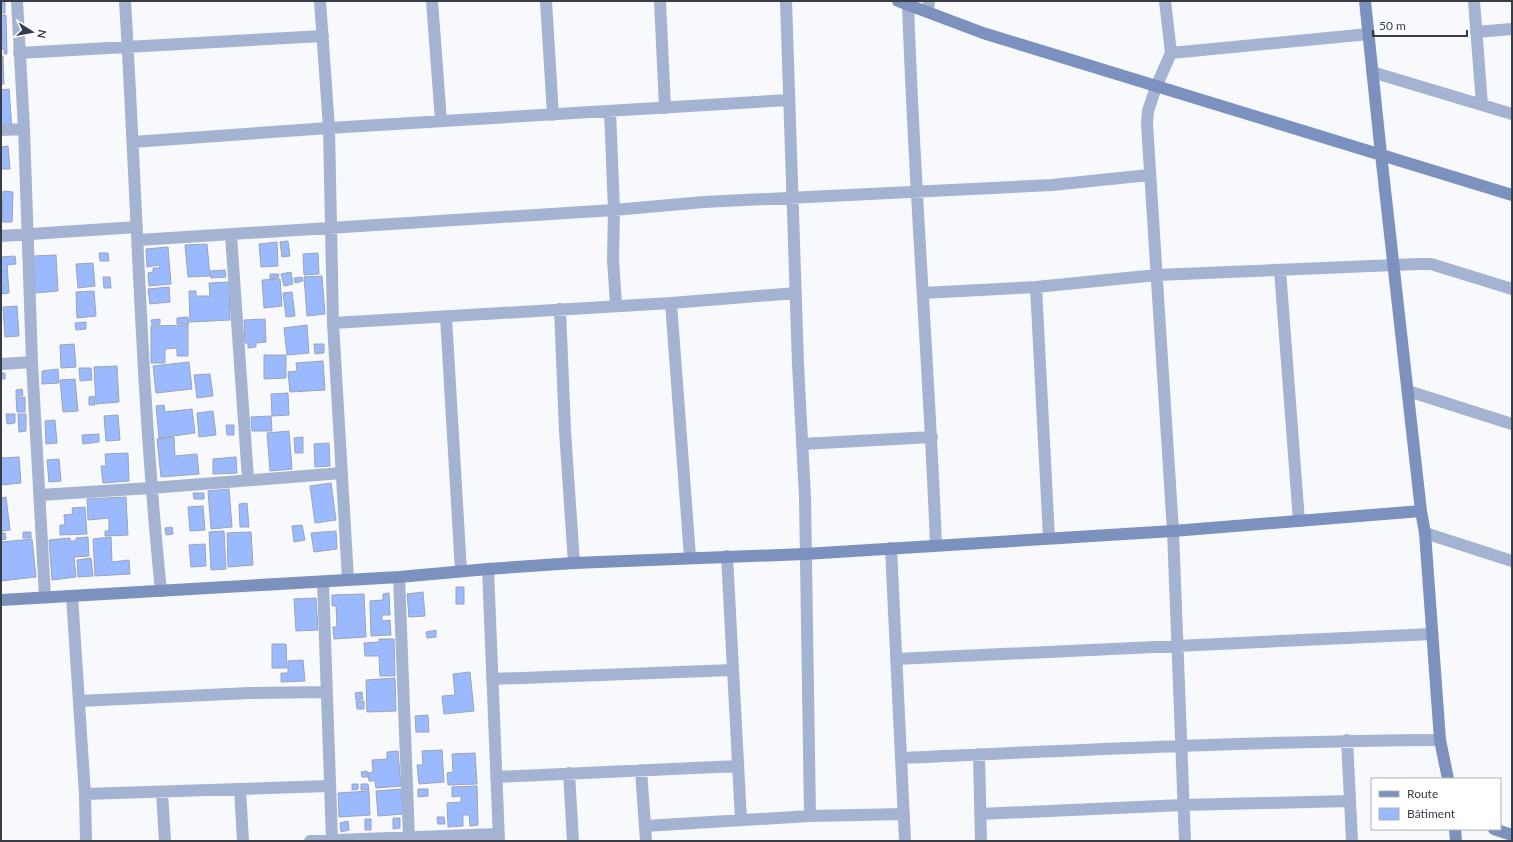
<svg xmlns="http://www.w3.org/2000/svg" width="1513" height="842" font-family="Lato,sans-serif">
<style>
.building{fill:#9ab9fe;stroke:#9ba4b7}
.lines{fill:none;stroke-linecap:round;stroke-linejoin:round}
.street{stroke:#a5b3d2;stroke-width:12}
.secondary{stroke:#7c91be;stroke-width:12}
</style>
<rect width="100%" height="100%" fill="#f7f9fd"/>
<path class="building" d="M1 1H5V13H1Z
M1 15H6L7 54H4V49H1Z
M1 56H3L4 84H1Z
M9 89 12 130 1 131V90Z
M8 146 10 169H1V147Z
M3 191 13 192 12 222H2Z
M288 241 290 256 282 257 280 242Z
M277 242 278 266 261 267 259 244Z
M207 244 210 276 188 277 185 245Z
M168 247 171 284 149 286 148 273 153 272V268H160L159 265 147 267 146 249Z
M99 253H108L109 261H100Z
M318 253 319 274 304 275 303 254Z
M56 255 58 291 35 293 33 256Z
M15 256 16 264 7 265 9 293 1 294V257Z
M93 263 95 286 78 288 76 264Z
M225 270 226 277 211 278 210 271Z
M291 272 293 284 284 286 281 274Z
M270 274H279L278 278 270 279Z
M322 276 325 314 307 316 304 277Z
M103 277H110L111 288H104Z
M302 277 303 281 295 283 294 278Z
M280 279 282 306 264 308 262 280Z
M229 282 230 320 190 322 189 291H196V296H210L209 283Z
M169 287 170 302 150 304 148 289Z
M94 291 96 316 77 318 76 292Z
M292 292 295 316 286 317 283 293Z
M17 306 19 336 5 337 3 307Z
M188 317 189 324H177V318Z
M160 319V324L152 325 151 320Z
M265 319 266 342 256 343V347L248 348V343H245L244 320Z
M86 322V329L76 330 75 323Z
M188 325V356H177V348L165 349V363H151V326Z
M307 325 309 353 287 355 284 328Z
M74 344 76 367 61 368 60 345Z
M314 344H324V353L315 354Z
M264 355H286V378L264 379Z
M323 361 325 390 290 392 288 372 297 371 296 363Z
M189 362 192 389 156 393 153 366Z
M117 366 119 402 96 404 94 367Z
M79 368H91L92 380 80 381Z
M58 369 59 383 42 384V371Z
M1 373H5V379H1Z
M210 374 213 396 197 398 194 375Z
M75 379 78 411 63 412 60 380Z
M22 389 23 395 16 396V390Z
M288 393 289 415 272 416 271 394Z
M94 396 95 405H89V397Z
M16 397H25V412H17Z
M164 405 165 412 192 409 195 433 159 438 156 406Z
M213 411 216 435 199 437 197 413Z
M6 414H15V423L7 424Z
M18 414H26V431L19 432Z
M118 415 120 440 106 441 104 416Z
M271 416 272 431H252L251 417Z
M55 420 57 443 46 444 45 421Z
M226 425H234V435H227Z
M289 431 292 469 270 471 267 433Z
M99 434V442L83 444 82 435Z
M174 437 175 456 197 454 199 474 161 477 157 439Z
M303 437V453H295L294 438Z
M329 443 330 466 315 467 314 444Z
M128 453 129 481 103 483 101 466H106L105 454Z
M19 457 21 483 1 485V458Z
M236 457 237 473 213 474V459Z
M59 459 61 481 49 482 47 460Z
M331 483 336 520 315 523 310 486Z
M229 489 232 527 211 529 208 491Z
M193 493H204V499H194Z
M6 497 10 530 1 531V498Z
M126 497 128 535 105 536V531H109V518L88 520 87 499Z
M247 503 249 527H240L239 504Z
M203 506 205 530 190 531 188 507Z
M85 507 87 534 60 535V525H65L64 515 73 514 72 508Z
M302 525 305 540 294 542 292 526Z
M172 527 173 534 166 535 165 528Z
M224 531 226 569 211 570 209 532Z
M336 531 337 549 314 552 311 533Z
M23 532H31V538H23Z
M251 532 253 565 228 567 227 533Z
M1 533H5L6 539 1 540Z
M88 537 89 556 74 557 76 577 52 580 49 540 70 538V541H76V538Z
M111 537 112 562 129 560 130 574 95 576 93 539Z
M32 539 36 577 1 581V542Z
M205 544 206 566 191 567 189 545Z
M91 558 93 576 78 577 77 560Z
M456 587H464V604H456Z
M423 592 425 616 409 617 407 594Z
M389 593 390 615H382V621L390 620 391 635 371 636 370 601 383 600V594Z
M364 594 366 637 334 639 333 627H337L336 606H332V595Z
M316 598 318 630 296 631 294 599Z
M436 630V637L427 638 426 632Z
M379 639H394L395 676H380L379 656H365L364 643 379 642Z
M272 644H286L287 668H272Z
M303 660 305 681 281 682V673H288V661Z
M470 672 474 711 444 714 442 696 455 695 453 674Z
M395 678 396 711 367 712 366 680Z
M362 692 363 699 356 700 355 693Z
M356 701H364V709H357Z
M428 715 429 732H416L415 716Z
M442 750 444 782 419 784 417 765H423L422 751Z
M398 751 401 786 376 788 375 781H369L368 773 373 772 372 760 387 759V752Z
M475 753 477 784 448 785 447 773 453 772 452 754Z
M367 771 368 777H362L361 772Z
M352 784H358V789L352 790Z
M361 784H368L369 790H361Z
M477 786 478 825 470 826 469 815H463V826L448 827 447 803 461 802V796L452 797V787Z
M401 789 403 814 378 816 376 791Z
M418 789H428V796L418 797Z
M369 791 370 815 339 817 338 793Z
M437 817H444L445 824H438Z
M393 818H400V828L393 829Z
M365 819H371V830H365Z
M348 821 349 830 341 832 340 823Z"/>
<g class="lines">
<path class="street" d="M17 1 24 129 32 362 45 597
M125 1C137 198 141 395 161 591
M320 1 329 128 333 323 348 579
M432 1 441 121
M546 1 553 115
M660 1 665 108
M786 1 798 364 805 497 810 816
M1165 1 1171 53 1156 87 1148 111 1147 124 1173 531 1185 841
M1474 1 1482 105
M908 4C914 185 929 365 936 545
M928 12 929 1
M1476 32 1512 29
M19 53 323 36
M1171 53 1369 34
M1372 72 1512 114
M610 111 614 210 613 259 616 305
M1 130 24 129
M133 142 329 128 788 100
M231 235 248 479
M1 236 137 227
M138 240 614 210 704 202 1052 185 1149 175
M1280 270 1299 521
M1036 287 1049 538
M923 293 1036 287 1157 275 1418 264H1431L1512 289
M671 303 690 557
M560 309 565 431 574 563
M446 317 461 571
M333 323 671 303 796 293
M1 364 32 362
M1408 391 1512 424
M802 444 932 437
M40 495 151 488 342 473
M1425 533 1512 561
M891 548 905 841
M727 556 741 820
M488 569 499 841
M399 577 409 837
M323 582 332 840
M72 596 85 794 86 841
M896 659 1432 634
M492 679 733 670
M79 701 250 693 327 692
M1347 740 1352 841
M979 754 981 841
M901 758C1081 750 1260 741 1440 740
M641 770 646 841
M569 773 573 841
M496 777 738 766
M240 789 243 841
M162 792 165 841
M85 794 329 786
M980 814 1183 805 1349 801
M645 826 810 816 904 814
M310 841 498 834"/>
<path class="secondary" d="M898 1 983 33 1512 195
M1365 1 1381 154 1421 511 1425 533 1440 740 1448 779
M1 600 399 577 488 569 574 563 805 554 1173 531 1421 511
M1455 829 1456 841
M1494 829 1512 835"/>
</g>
<rect width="1513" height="842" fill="none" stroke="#383c44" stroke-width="4"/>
<rect x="1371" y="778" width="130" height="52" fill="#ffffff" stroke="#afb1b4"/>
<rect x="1379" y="791" width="20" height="6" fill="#7c91be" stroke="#afb1b4"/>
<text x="1407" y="798" font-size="12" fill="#383c44">Route</text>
<rect x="1379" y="808" width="20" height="12" fill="#9ab9fe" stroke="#afb1b4"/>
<text x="1407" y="818" font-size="12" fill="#383c44">Bâtiment</text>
<g transform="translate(32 32) rotate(101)" stroke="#ffffff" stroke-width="3" paint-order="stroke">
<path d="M0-3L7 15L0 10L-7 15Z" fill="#383c44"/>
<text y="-6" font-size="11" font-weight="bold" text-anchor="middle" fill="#383c44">N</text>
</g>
<path d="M1373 30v6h94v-6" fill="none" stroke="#383c44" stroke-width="2"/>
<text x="1379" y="30" font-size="12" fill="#383c44" stroke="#ffffff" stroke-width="3" paint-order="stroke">50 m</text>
</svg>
